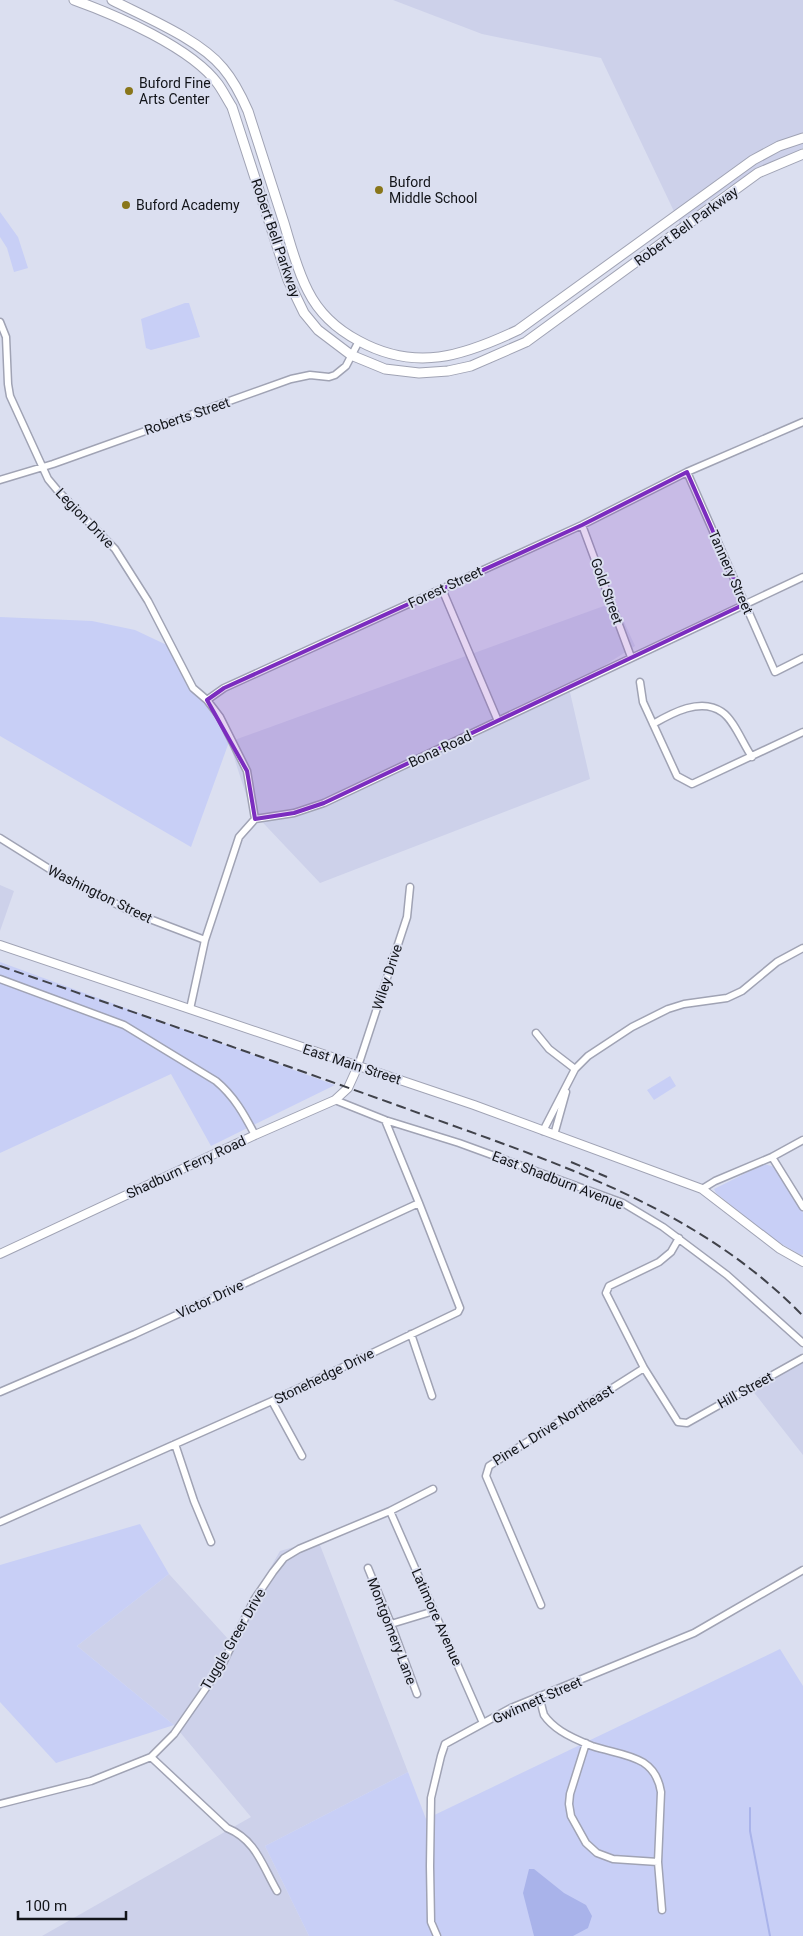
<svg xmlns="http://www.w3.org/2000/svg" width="803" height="1936" font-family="Roboto,sans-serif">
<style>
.built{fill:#cdd1ea}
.green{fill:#c8cff6}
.water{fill:#a9b3ea}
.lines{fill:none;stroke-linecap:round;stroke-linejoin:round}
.stream{stroke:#a9b3ea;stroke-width:2}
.minor-casing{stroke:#a0a3b4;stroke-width:9}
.tertiary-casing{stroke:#a0a3b4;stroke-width:10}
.secondary-casing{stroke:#a0a3b4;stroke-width:11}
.minor{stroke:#fff;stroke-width:6}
.tertiary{stroke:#fff;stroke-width:8}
.secondary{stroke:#fff;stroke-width:9}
.rail{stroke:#40424a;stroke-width:2;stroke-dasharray:10 5;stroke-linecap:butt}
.marked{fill:#7b2cbf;fill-opacity:0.2;stroke:#7b2cbf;stroke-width:4;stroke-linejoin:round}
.poi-dot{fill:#89761a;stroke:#dbdff0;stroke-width:2}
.labels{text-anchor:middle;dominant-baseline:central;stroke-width:4;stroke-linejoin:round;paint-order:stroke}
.poi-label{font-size:14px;fill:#121419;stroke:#dbdff0;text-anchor:start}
.street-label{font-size:14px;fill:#121419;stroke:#dbdff0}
</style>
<rect width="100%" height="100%" fill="#dbdff0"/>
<path class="built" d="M393 0H803V148L722 191 680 224 601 58 482 34Z
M615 602 635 646 569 688 590 779 320 883 251 810 229 742Z
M0 885 14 891 0 931Z
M803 1359V1455L752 1390Z
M318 1540 408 1772 265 1846 309 1936H42L251 1817 174 1725 77 1646 169 1574 229 1640 280 1551Z"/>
<path class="green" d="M0 212 18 237 28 268 14 272 7 248 0 237Z
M185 303H189L200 337 151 350 146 348 141 319Z
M0 617 92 621 135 630 171 647 229 742 191 847 0 736Z
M0 962 335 1085 211 1146 171 1074 0 1153Z
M670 1076 676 1086 654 1100 647 1090Z
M764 1164 775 1167 803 1213V1254L801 1255 773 1239 716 1193 714 1189Z
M140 1524 169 1574 77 1646 174 1725 56 1763 0 1702V1565Z
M780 1649 803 1686V1936H309L265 1846 408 1772 426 1819Z"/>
<path class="water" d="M529 1869H534L564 1893 586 1905 592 1916 588 1928 573 1936H534L523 1893Z"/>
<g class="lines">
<path class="stream" d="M750 1808V1831L770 1936"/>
<defs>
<path id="minor" d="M0 322 6 337 8 384 10 396 48 479 58 491 115 549 148 601 193 688 207 700
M687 472 775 672 803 658
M0 480 53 464 291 379 310 375 329 377 335 375 346 366 359 341
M582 525 631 657
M442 589 498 721
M640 682 643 702 677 776 692 784 803 732
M653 724C672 713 701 697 722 712 734 720 743 744 752 757
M255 819 247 771 220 717 207 700 224 688 582 525 687 472 803 422
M0 838 59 875 134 913 205 940
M0 979 124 1025 216 1081C234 1096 244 1114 255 1135
M190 1009 205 940 239 837 255 819 294 813 324 803 803 577
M536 1033 549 1049 575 1069
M358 1066 407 917 410 887
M335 1100 385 1120 459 1143 623 1203 663 1227 727 1275 803 1343
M543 1131 575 1069 588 1056 632 1027 668 1009 684 1004 727 998 742 991 777 962 803 948
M554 1135 566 1092
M772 1157 803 1207
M702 1189 715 1181 772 1157 803 1140
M679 1238 671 1252 659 1262 609 1286 606 1293 644 1368 678 1422 687 1423 803 1358
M411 1334 432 1396
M0 1392 135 1334 419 1203
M272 1401 302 1456
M175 1444 194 1501 211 1542
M390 1511 483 1723
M0 1522 272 1401 458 1312 460 1308 419 1203 385 1120
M368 1568 391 1624 417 1694
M541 1605 486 1476 489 1466 644 1368
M391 1624 434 1611
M539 1696C541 1702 542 1709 544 1715 548 1721 555 1727 561 1731 570 1737 582 1742 592 1746 622 1756 655 1754 661 1792L658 1862 662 1910
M586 1743 570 1794 569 1804 571 1816 586 1843 597 1853 613 1859 658 1862
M151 1757 227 1828C256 1840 262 1865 277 1891
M0 1804 91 1781 151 1757 174 1734 222 1665 254 1600 273 1572 284 1558 299 1549 390 1511 433 1489
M437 1936 431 1922 430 1866 431 1798 441 1756 445 1744 511 1708 694 1633 803 1570"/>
<path id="tertiary" d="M0 945 474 1105 702 1189 780 1249 803 1262
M0 1254 255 1135 335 1100 348 1088 358 1066"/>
<path id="secondary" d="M74 0C116 15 192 48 218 84 223 91 227 99 232 107L288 280 304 313 318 330 351 355 385 369 419 373 448 371 471 366 526 342 758 173 803 154
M112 0C145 17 199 39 223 68 234 81 241 95 248 111 260 148 272 186 284 223 291 246 297 270 308 291 319 313 338 330 359 341 416 372 463 356 518 330L753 160 779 146 803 138"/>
</defs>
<use href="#minor" class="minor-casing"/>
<use href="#tertiary" class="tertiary-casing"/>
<use href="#secondary" class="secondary-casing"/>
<use href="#minor" class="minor"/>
<use href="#tertiary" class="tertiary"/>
<use href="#secondary" class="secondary"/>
<path class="rail" d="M0 966C134 1012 268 1059 402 1107 545 1160 694 1203 803 1316
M571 1162 607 1177"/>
</g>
<path class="marked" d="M687 472 745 604 324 803 294 813 255 819 247 771 207 700 224 688 582 525Z"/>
<g class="poi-dot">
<circle cx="129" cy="91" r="5"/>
<circle cx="379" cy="190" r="5"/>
<circle cx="126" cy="205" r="5"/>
</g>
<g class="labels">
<g class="poi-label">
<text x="139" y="83">Buford Fine<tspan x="139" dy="16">Arts Center</tspan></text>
<text x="389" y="182">Buford<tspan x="389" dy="16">Middle School</tspan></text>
<text x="136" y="205">Buford Academy</text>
</g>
<g class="street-label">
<text transform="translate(686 226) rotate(-36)">Robert Bell Parkway</text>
<text transform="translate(276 238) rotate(71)">Robert Bell Parkway</text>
<text transform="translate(187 416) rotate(-19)">Roberts Street</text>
<text transform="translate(85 518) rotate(46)">Legion Drive</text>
<text transform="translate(731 572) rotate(66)">Tannery Street</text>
<text transform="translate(445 587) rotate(-25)">Forest Street</text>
<text transform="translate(607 591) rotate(70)">Gold Street</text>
<text transform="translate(440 749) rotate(-25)">Bona Road</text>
<text transform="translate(100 894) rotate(26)">Washington Street</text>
<text transform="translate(387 977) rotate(-72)">Wiley Drive</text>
<text transform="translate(352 1064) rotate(18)">East Main Street</text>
<text transform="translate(186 1167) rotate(-25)">Shadburn Ferry Road</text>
<text transform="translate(558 1180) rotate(21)">East Shadburn Avenue</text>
<text transform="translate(210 1299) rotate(-25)">Victor Drive</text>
<text transform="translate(324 1376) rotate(-26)">Stonehedge Drive</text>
<text transform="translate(745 1390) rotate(-29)">Hill Street</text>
<text transform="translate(553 1425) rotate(-32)">Pine L Drive Northeast</text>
<text transform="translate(437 1617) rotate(66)">Latimore Avenue</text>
<text transform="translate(392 1631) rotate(69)">Montgomery Lane</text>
<text transform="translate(233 1639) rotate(-60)">Tuggle Greer Drive</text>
<text transform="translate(537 1700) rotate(-24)">Gwinnett Street</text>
</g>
</g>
<path d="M18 1911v8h108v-8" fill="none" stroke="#121419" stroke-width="2.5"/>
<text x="25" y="1911" font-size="15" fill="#121419" stroke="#dbdff0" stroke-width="4" paint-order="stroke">100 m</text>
</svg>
